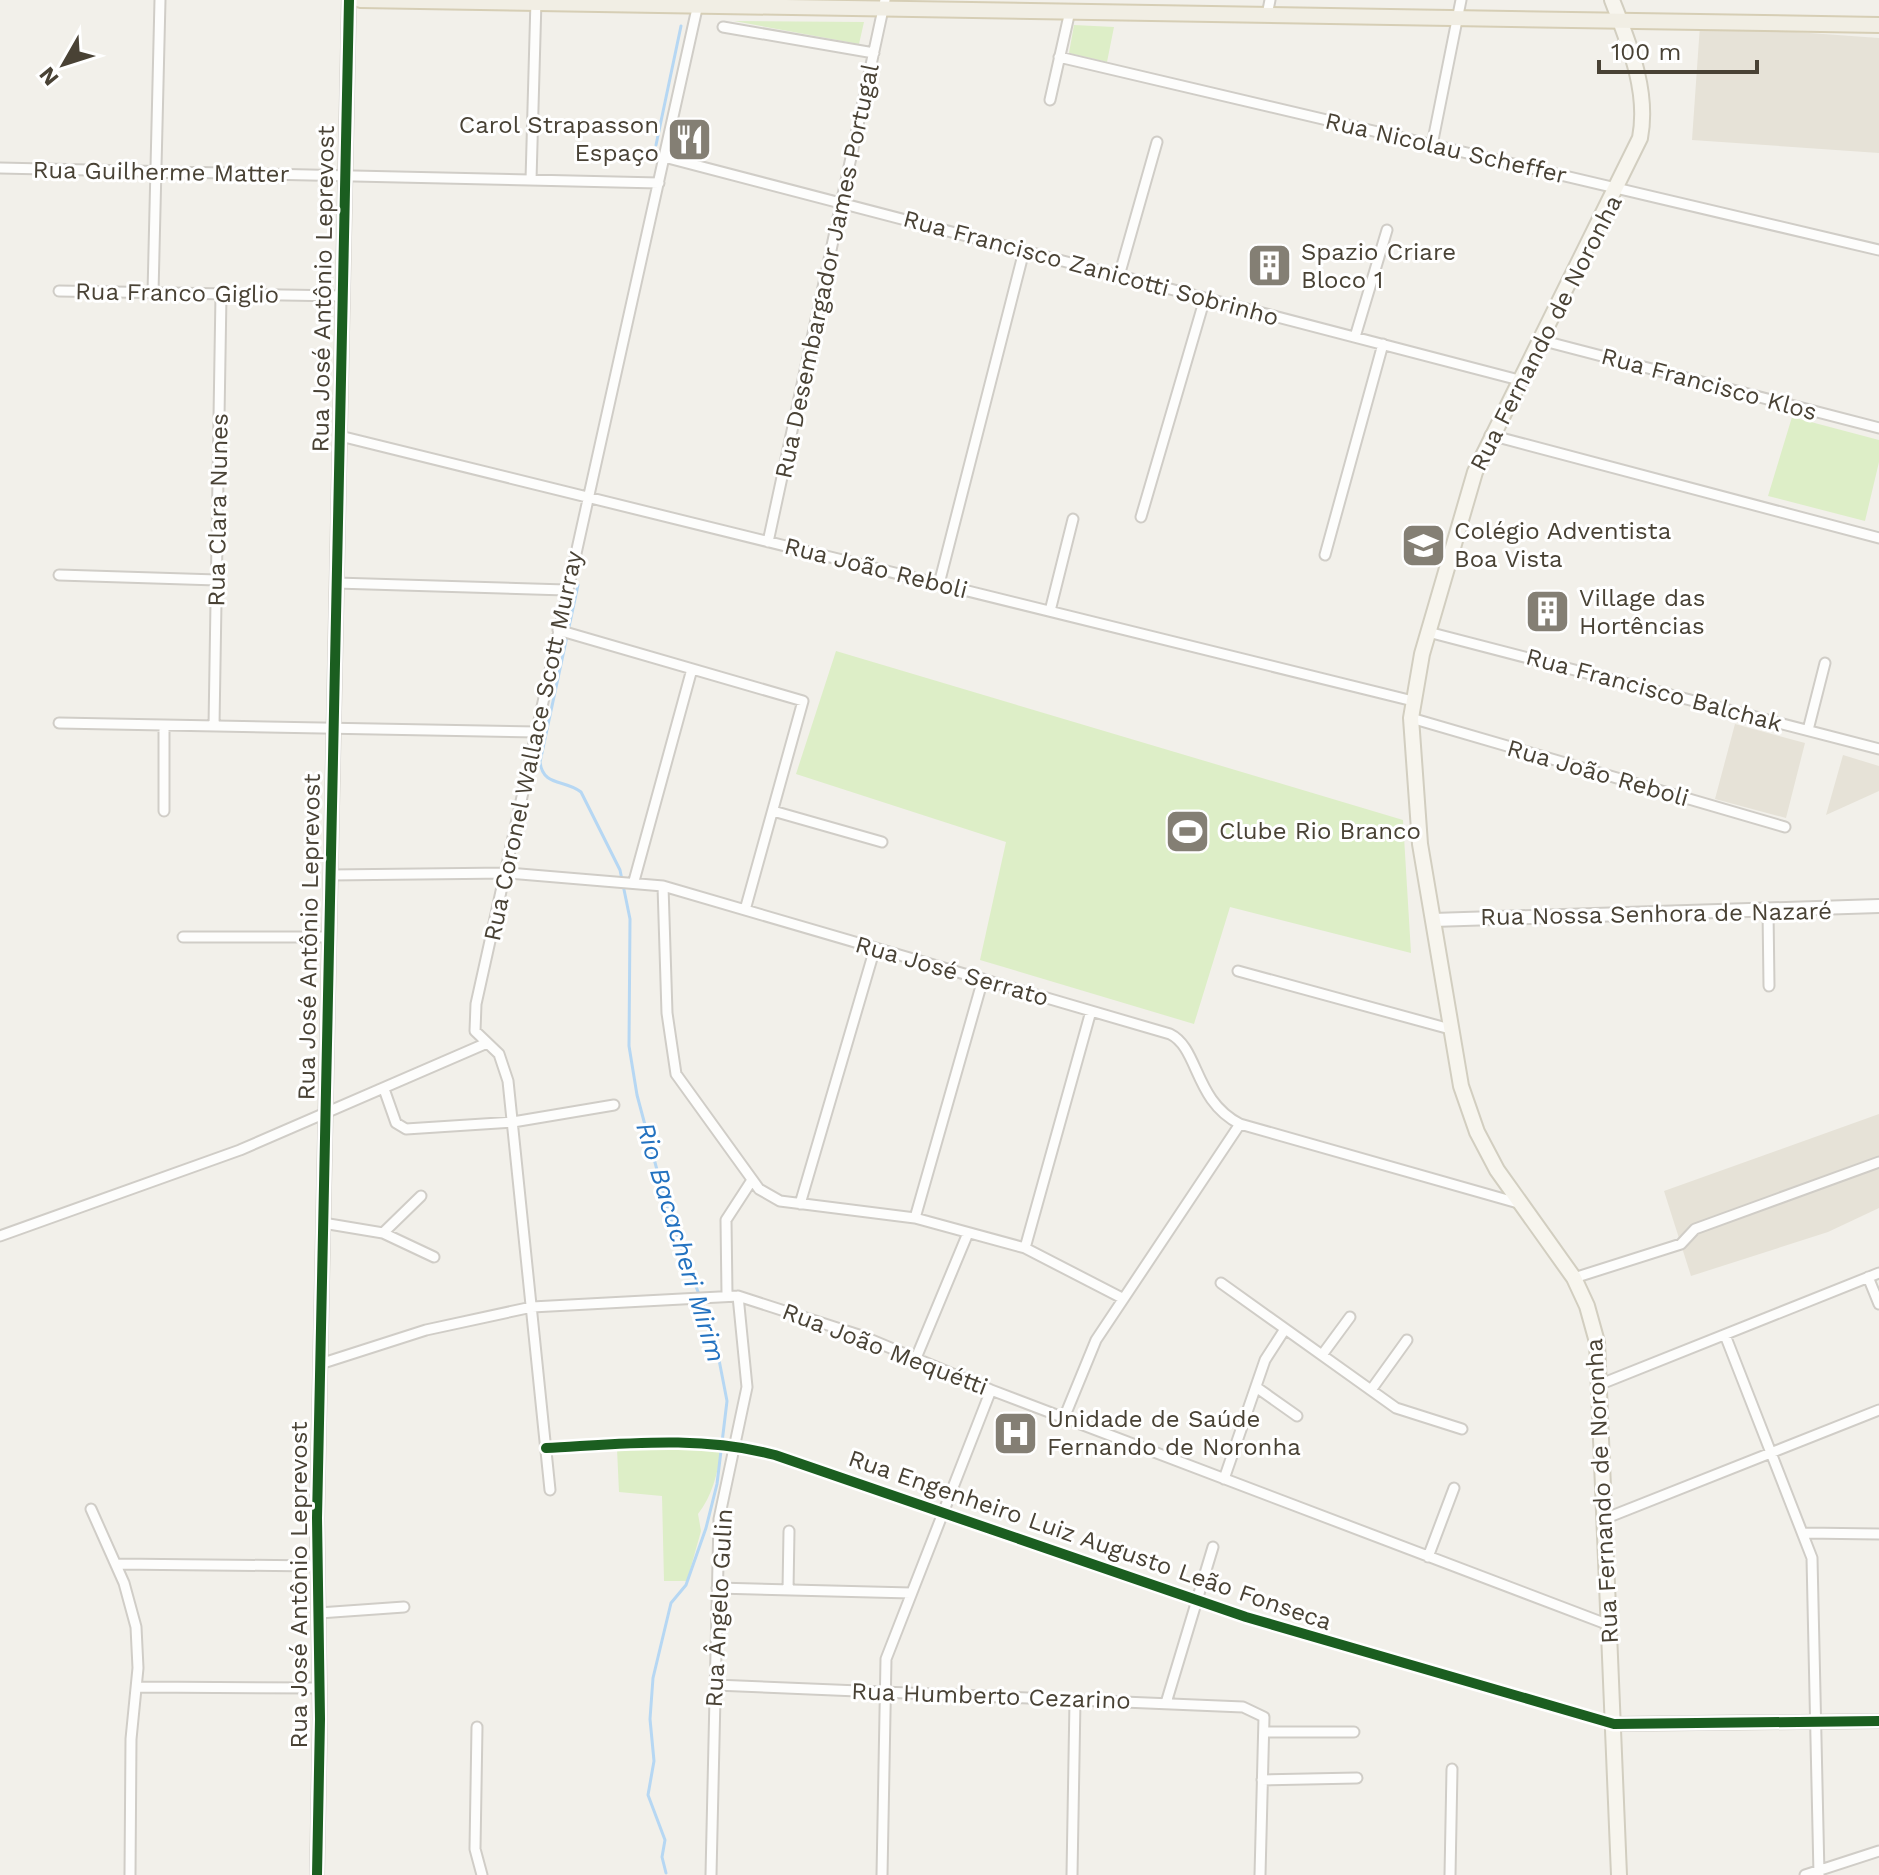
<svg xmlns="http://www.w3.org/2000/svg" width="1879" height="1875" font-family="'Work Sans',sans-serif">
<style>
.residential{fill:#e6e2d7}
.green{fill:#ddeec7}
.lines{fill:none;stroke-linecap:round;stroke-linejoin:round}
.stream{stroke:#b6d7f3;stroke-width:3}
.minor-casing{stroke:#d0cdc7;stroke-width:13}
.tertiary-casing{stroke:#d0cdc7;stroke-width:16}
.secondary-casing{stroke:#d2cec0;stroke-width:18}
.primary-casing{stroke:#d6ceb5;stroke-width:18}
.minor{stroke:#fdfdfc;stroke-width:9}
.tertiary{stroke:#fdfdfc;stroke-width:12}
.secondary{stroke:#f7f5ee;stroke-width:14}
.primary{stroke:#f1eee4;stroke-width:14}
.cycleway-casing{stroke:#fff;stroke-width:15}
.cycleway{stroke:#1b5e20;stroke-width:10}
.labels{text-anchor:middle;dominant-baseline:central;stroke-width:6;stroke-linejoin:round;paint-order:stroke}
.poi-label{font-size:24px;fill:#494235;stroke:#fff;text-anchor:start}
.street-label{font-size:24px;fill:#494235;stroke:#fff}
.water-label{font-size:26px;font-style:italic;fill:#2372c0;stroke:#fff}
</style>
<rect width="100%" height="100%" fill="#f2f0ea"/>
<path class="residential" d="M1700 25 1879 38V153L1692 140Z
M1735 724 1805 743 1786 818 1715 799Z
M1843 755 1879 766V791L1826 815Z
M1879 1114V1208L1828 1232 1691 1276 1664 1191Z"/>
<path class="green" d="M734 21 864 22 859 44Z
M1074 25 1114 27 1107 62 1069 53Z
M1792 417 1879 440V462L1865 521 1768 496Z
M836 651 1403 820 1411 953 1230 907 1194 1024 980 960 1006 842 796 774Z
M689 1448 721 1452C717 1475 712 1496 698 1514L701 1531 687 1581H664L662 1496 619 1492 617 1449Z"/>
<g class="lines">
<path class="stream" d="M656 145 681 26
M578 585 540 762C543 787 565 779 581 792L620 870 630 919 629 1046 637 1095 669 1215 714 1334 727 1401 717 1484 706 1528 686 1585 671 1603 653 1678 650 1719 654 1761 648 1795 665 1840 662 1857 666 1873"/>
<defs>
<path id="minor" d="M1267 15 1270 0
M723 27 874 53
M1059 57 1879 250
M1050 100 1070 11
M1432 145 1461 0
M664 157 1519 380
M0 168 659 183
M531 180 536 0
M1119 276 1157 142
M59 291 343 296
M153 293 160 0
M1355 337 1387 230
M1540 340 1879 428
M1490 435 1879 538
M340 436 1413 701
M1141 517 1205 298
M768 542 885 0
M1325 555 1383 344
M59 575 217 580
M336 583 566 590
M939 584 1024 251
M1050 611 1073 519
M558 630 803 701 745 910
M1428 632 1879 749
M1411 718 1785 827
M59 723 537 732
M164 725V811
M214 726 221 294
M1808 730 1825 663
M773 811 882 842
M330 875 508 873 663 886 1170 1034C1199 1048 1194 1101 1240 1124L1518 1203
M634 881 692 669
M663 886 667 1013 676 1074 759 1189 780 1201 915 1218 1025 1248 1122 1298
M1768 910 1769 986
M183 937H329
M1238 971 1450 1029
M384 1089 396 1123 406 1129 513 1122 614 1105
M800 1204 875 948
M915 1218 983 979
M323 1223 383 1233 434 1257
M383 1233 421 1196
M0 1236 240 1150 487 1043
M1025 1248 1091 1011
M1868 1277 1879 1304
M1574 1278 1681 1244 1695 1229 1879 1162
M1221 1283 1396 1408 1462 1429
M727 1294 726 1220 752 1180
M1725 1335 1812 1558 1819 1875
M1322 1355 1350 1317
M916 1358 968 1233
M320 1364 426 1330 532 1307 738 1296 862 1336 991 1390 1609 1625
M1601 1384 1879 1273
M1256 1387 1297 1416
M1371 1390 1407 1340
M1064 1418 1096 1340 1240 1124
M546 1448C623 1444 700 1435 775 1455L1246 1617 1614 1724
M1224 1479 1265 1360 1285 1329
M550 1490 508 1081 499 1054 475 1031 476 1004 698 4
M91 1509 124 1583 136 1627 138 1668 131 1739 130 1875
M1604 1519 1879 1410
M1804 1533 1879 1534
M1428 1557 1454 1488
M116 1564 317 1566
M717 1588 911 1593
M788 1590 789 1531
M319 1613 404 1607
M715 1685 1243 1707 1264 1717 1260 1875
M137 1687 320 1688
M1166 1703 1213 1547
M477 1727 475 1849 482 1875
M1264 1732H1354
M1262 1780 1357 1778
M711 1875 719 1519 747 1387 738 1296
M882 1875 886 1659 991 1390
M1072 1875 1075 1700
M1450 1875 1452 1769
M1805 1875 1879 1851"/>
<path id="tertiary" d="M1433 920 1879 906
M1614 1724 1879 1721
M317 1875 320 1719 317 1518 349 0"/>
<path id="secondary" d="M1612 0C1629 44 1649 91 1640 138L1475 472 1422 654 1411 718 1420 844 1461 1086 1477 1132 1497 1170 1574 1278 1587 1306 1597 1342 1619 1875"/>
<path id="primary" d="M360 0 1879 25"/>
</defs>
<use href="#minor" class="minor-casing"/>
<use href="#tertiary" class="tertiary-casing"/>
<use href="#secondary" class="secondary-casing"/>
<use href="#primary" class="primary-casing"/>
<use href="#minor" class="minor"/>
<use href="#tertiary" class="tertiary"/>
<use href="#secondary" class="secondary"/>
<use href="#primary" class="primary"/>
<defs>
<path id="cycleway" d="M546 1448C623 1444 700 1435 775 1455L1246 1617 1614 1724 1879 1721
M317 1875 320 1719 317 1518 349 0"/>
</defs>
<use href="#cycleway" class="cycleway-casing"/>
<use href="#cycleway" class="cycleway"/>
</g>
<defs>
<symbol id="restaurant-square" viewBox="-11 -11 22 22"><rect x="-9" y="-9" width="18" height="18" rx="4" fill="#847f74" stroke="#fff"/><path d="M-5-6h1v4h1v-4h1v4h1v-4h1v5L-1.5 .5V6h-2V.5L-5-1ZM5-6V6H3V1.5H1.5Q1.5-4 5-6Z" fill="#fff"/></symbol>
<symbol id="building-square" viewBox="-11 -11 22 22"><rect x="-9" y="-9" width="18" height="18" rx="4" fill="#847f74" stroke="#fff"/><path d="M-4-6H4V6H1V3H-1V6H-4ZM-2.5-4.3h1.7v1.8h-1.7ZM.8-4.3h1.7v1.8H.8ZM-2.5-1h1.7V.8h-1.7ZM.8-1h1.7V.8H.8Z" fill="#fff"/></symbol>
<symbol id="school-square" viewBox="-11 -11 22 22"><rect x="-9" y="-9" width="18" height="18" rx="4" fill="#847f74" stroke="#fff"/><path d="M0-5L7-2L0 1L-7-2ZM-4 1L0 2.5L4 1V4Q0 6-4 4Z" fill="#fff"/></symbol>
<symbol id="stadium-square" viewBox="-11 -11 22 22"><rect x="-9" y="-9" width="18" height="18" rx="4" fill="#847f74" stroke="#fff"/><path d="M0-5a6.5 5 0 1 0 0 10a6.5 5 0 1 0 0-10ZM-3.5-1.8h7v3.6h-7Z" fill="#fff"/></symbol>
<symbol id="hospital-square" viewBox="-11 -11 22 22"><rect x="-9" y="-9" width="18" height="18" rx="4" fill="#847f74" stroke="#fff"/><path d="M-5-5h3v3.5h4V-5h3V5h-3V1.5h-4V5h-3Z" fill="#fff"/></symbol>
</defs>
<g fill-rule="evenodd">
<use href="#restaurant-square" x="664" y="114" width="51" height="51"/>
<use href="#building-square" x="1244" y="240" width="51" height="51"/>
<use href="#school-square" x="1398" y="520" width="51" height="51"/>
<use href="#building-square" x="1522" y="586" width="51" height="51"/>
<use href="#stadium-square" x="1162" y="806" width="51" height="51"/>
<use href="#hospital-square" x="990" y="1408" width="51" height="51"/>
</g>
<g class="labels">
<g class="poi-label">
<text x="659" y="125" text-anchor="end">Carol Strapasson<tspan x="659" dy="28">Espaço</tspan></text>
<text x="1301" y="252">Spazio Criare<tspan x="1301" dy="28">Bloco 1</tspan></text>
<text x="1454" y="531">Colégio Adventista<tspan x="1454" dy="28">Boa Vista</tspan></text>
<text x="1579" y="598">Village das<tspan x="1579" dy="28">Hortências</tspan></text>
<text x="1219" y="831">Clube Rio Branco</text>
<text x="1047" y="1419">Unidade de Saúde<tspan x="1047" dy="28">Fernando de Noronha</tspan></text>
</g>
<g class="street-label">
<text transform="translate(1446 148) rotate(13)">Rua Nicolau Scheffer</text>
<text transform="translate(161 172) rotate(1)">Rua Guilherme Matter</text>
<text transform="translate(1091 268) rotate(15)">Rua Francisco Zanicotti Sobrinho</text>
<text transform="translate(827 271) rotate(-78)">Rua Desembargador James Portugal</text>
<text transform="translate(323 289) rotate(-89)">Rua José Antônio Leprevost</text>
<text transform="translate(177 293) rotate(1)">Rua Franco Giglio</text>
<text transform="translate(1546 333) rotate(-63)">Rua Fernando de Noronha</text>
<text transform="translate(1709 384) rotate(15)">Rua Francisco Klos</text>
<text transform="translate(218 510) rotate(-89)">Rua Clara Nunes</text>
<text transform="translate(876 568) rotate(14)">Rua João Reboli</text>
<text transform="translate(1654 690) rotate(15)">Rua Francisco Balchak</text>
<text transform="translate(533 746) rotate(-78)">Rua Coronel Wallace Scott Murray</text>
<text transform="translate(1598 773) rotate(16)">Rua João Reboli</text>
<text transform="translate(1656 914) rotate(-1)">Rua Nossa Senhora de Nazaré</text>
<text transform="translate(309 937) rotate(-89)">Rua José Antônio Leprevost</text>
<text transform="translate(952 971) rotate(16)">Rua José Serrato</text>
<text transform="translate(885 1349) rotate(21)">Rua João Mequétti</text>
<text transform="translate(1602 1491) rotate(-93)">Rua Fernando de Noronha</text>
<text transform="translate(1090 1540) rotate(19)">Rua Engenheiro Luiz Augusto Leão Fonseca</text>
<text transform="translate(299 1585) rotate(-90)">Rua José Antônio Leprevost</text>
<text transform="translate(719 1608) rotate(-87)">Rua Ângelo Gulin</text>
<text transform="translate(991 1696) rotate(2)">Rua Humberto Cezarino</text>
</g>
<g class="water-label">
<text transform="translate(681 1242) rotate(73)">Rio Bacacheri Mirim</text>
</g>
</g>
<g transform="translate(64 64) rotate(231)" stroke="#ffffff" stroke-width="6" paint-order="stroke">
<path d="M0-6L14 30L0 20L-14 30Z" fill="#494235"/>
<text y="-12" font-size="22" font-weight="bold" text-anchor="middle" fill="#494235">N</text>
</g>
<path d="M1599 60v12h158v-12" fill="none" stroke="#494235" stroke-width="4"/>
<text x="1611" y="60" font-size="24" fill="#494235" stroke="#ffffff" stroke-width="6" paint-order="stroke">100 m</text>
</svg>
